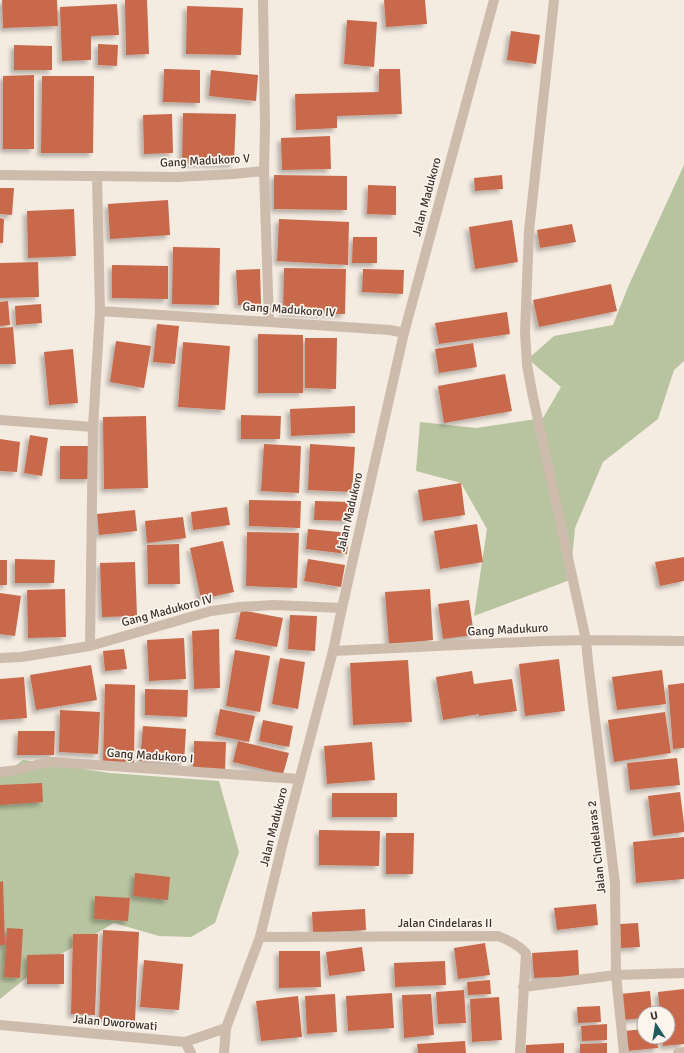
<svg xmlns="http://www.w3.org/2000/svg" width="684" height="1053" font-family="Signika,sans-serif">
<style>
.green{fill:#b8c4a0}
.building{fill:#c8694b;filter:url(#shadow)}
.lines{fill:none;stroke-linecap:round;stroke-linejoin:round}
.minor{stroke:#cdbbac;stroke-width:10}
.labels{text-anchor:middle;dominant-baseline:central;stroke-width:3.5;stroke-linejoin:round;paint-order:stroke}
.street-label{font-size:12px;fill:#3b302b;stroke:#fbf5ee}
</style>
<defs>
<filter id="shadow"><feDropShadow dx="-3.5" dy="3.5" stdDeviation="2" flood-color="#0004"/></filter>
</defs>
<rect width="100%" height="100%" fill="#f4ebe1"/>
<path class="green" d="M684 165V361L674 370 658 419 603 462 575 528 570 580 474 616 487 529 461 483 416 471 420 422 476 428 543 418 561 387 528 359 554 336 613 325 628 287Z
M23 760 110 773 219 781 239 852 215 923 191 937 159 936 114 923 41 966 0 999V777Z"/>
<path class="building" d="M2 0H57L58 26 3 28Z
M125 0H147L149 54 126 55Z
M384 0H425L427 24 386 27Z
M117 4 119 35 91 36V60L62 61 60 7Z
M187 6 243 8 241 55 186 54Z
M347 20 377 22 374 67 344 64Z
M511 31 540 35 536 64 507 60Z
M98 44 118 45 117 66 98 65Z
M14 45 52 46V70H14Z
M164 69 200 70V103L163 102Z
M379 69H400L402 114 337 116V128L296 130 295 94 379 92Z
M211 70 258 75 256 101 209 96Z
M34 75V149H3V76Z
M42 76H94L93 153H41Z
M183 113 236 114 234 164 182 163Z
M172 114 173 153 144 154 143 115Z
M330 136 331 169 282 170 281 138Z
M274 175 347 176V210L274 209Z
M502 175 503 189 475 191 474 178Z
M368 185 396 186V215L367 214Z
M0 188H14L12 215 0 214Z
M168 200 170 235 110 239 108 204Z
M74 209 76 256 28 258 27 211Z
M0 218 4 219 3 243H0Z
M279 219 349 222 348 265 277 261Z
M512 220 518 262 475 269 469 227Z
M572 224 576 242 540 248 537 230Z
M353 237H377V263H352Z
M173 247 220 248 219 305 172 304Z
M38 262 39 297 0 298V263Z
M112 265 168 266V299L112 298Z
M284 268 346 269 345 314 283 313Z
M260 269 261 304 238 305 236 270Z
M363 269 404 270 403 294 362 292Z
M611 284 617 311 539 327 533 300Z
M8 301 10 325 0 326V302Z
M41 304 42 323 16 325 15 306Z
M507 312 510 334 439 344 435 323Z
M157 324 179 326 175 364 153 362Z
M13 327 16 364H0V328Z
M258 334 303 335V393H258Z
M305 338H337L336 389 305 388Z
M116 341 151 346 144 388 110 382Z
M183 342 230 346 225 410 178 407Z
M473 343 477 367 439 373 435 349Z
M73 349 78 403 49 405 44 352Z
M505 374 512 411 444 423 438 386Z
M355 406V433L291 436 290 409Z
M241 415 281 416 280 439H241Z
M146 416 148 488 104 489 103 417Z
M30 435 48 438 42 476 24 473Z
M0 439 20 442 17 472 0 471Z
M264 444 301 446 299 493 261 491Z
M310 444 355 447 352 492 308 490Z
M60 446H90V479H60Z
M461 483 465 515 423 521 418 490Z
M249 500 301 501 300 528 249 526Z
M315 501 351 502 350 521 314 520Z
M227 507 230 525 193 530 191 512Z
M135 510 137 531 99 535 97 514Z
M183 517 186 538 147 543 145 521Z
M477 524 483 562 440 569 434 531Z
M308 529 349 533 347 554 306 549Z
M247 532 299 533 297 588 246 586Z
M223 541 234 592 201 599 190 548Z
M179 544 180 584H148L147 545Z
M684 557V581L660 586 655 562Z
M15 559 55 560 54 583H15Z
M308 559 345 565 341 587 304 581Z
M0 560H7V585H0Z
M135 562 137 616 102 617 100 563Z
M65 589 66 637 28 638 27 590Z
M430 589 433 640 389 644 385 592Z
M0 593 21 596 15 636 0 634Z
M469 600 474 635 443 639 438 604Z
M241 610 283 618 277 647 235 639Z
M290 615 317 616 315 651 288 649Z
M219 629 220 688 194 689 192 631Z
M184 638 186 679 149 681 147 640Z
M124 649 127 669 105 671 103 651Z
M235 650 270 656 260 712 226 706Z
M280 658 305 662 298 709 272 704Z
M559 659 565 711 525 716 519 664Z
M408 660 412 722 353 725 350 663Z
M91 665 97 700 36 710 30 675Z
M662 670 666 704 617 710 612 677Z
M472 671 474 684 512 679 517 711 479 716V714L443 720 436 677Z
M24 677 27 718 0 720V679Z
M684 683V748L673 749 668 685Z
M105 684 135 685 134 764 103 763Z
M145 689 188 690 187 717 145 715Z
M220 709 255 716 249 742 215 735Z
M60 710 100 712 98 754 59 752Z
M665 712 671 753 614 762 608 720Z
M263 720 293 726 289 747 259 741Z
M143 726 186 729 184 763 140 761Z
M18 731H55L54 755H17Z
M194 741 226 742 225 772 193 770Z
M238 741 289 753 283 774 233 762Z
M372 742 375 780 327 784 324 746Z
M677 758 680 785 630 790 627 763Z
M42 783 43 802 0 805V785Z
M680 792 684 824V832L653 836 648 796Z
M332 793H397V817H332Z
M319 830 380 831 379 866 319 865Z
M386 833H414L413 874H386Z
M684 837V879L636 883 633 842Z
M135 873 170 877 168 900 133 896Z
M3 881 5 945H0V882Z
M95 896 130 898 128 921 94 919Z
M596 904 598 925 557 930 554 908Z
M365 909 366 930 313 933 312 912Z
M638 923 640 947 621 948 620 924Z
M7 928 23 929 20 978 4 977Z
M103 930 139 932 135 1021 99 1019Z
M73 934H98L95 1015 71 1014Z
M485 943 490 975 458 979 454 948Z
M362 947 365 971 329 976 326 952Z
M578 950 579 976 534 978 532 953Z
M279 951H320L321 987 279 988Z
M64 954V984H27V955Z
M144 960 183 964 179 1010 140 1007Z
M445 961 446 985 395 987 394 963Z
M490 980 491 994 468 995 467 982Z
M684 989V1044L663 1046 662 1037H668V1013H660L658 992Z
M464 990 466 1023 438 1024 436 992Z
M650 991 652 1013H644V1018L623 1020 620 994Z
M392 993 394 1028 348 1031 346 996Z
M335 994 337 1032 307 1034 305 996Z
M431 994 434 1035 404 1038 402 995Z
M298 996 302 1037 261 1041 256 1001Z
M499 997 502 1040 472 1042 470 999Z
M600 1006 601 1022 578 1023 577 1007Z
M607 1024V1040L582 1041 581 1026Z
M644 1029V1037H657L658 1048 626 1051 624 1031Z
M465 1041 466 1053H418L417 1044Z
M564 1043V1053H526V1045Z
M607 1043V1053H580V1044Z"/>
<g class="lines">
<path class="minor" d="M263 0 265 126 264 171 269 322
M554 0 529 231 525 332 527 365 533 397 586 640 588 662 615 883 616 975 624 1053
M0 175 177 177 233 174 264 171
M100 311 390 330 404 333
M0 420 93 427
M90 646 93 427 100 311 97 176
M333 651 544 641 586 640 684 641
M0 658 21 657 90 646 211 611 240 607 273 605 342 608
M0 772 18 770 48 762H54L299 779
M260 937 498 936C510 941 517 944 526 953L520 1053
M523 987 616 975 684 973
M0 1025 185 1042 226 1028
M185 1042 191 1053
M224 1053 226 1028 260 937 283 842 333 651 342 608 404 333 494 0
M678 1053 684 1052"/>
</g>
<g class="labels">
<g class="street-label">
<text transform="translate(205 161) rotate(-3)">Gang Madukoro V</text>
<text transform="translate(427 197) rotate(-75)">Jalan Madukoro</text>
<text transform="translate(289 310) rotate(4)">Gang Madukoro IV</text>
<text transform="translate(350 512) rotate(-77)">Jalan Madukoro</text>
<text transform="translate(167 611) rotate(-15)">Gang Madukoro IV</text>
<text transform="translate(508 630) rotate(-3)">Gang Madukuro</text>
<text transform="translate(150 756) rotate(4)">Gang Madukoro I</text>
<text transform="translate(274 827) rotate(-76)">Jalan Madukoro</text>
<text transform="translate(597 847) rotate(-96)">Jalan Cindelaras 2</text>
<text x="445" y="923">Jalan Cindelaras II</text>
<text transform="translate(115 1023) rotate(5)">Jalan Dworowati</text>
</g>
</g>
<g transform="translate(656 1025) rotate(348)"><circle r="19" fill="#fbf5ee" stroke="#aea6a0"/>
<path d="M0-3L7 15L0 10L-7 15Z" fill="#1f5a5e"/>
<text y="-6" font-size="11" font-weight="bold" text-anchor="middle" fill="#3b302b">U</text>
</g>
</svg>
